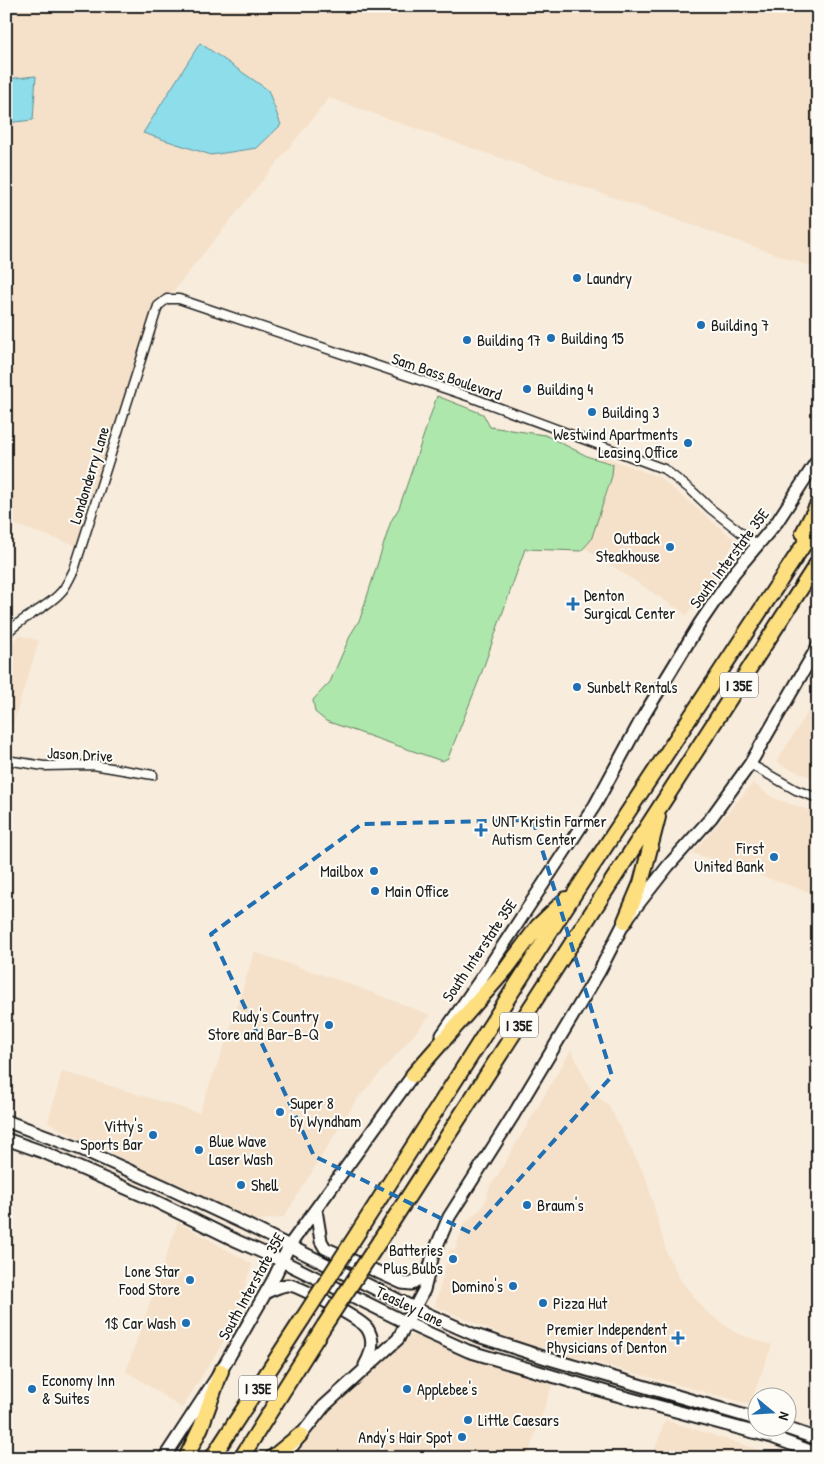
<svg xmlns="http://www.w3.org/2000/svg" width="824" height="1464" font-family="'Patrick Hand',sans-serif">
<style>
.built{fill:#f5e1c9}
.green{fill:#aee7ac;stroke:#658264}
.water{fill:#8eddeb;stroke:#609098}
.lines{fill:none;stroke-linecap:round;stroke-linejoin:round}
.street-casing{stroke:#1c1c1c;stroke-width:11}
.secondary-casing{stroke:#1c1c1c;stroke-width:15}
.highway-casing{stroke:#1c1c1c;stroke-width:18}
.street{stroke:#fdfcf7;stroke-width:8}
.secondary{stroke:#fdfcf7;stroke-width:11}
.highway{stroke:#fddf80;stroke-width:14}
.highway-bridge-casing{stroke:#1c1c1c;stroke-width:18;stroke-linecap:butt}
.highway-bridge{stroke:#fddf80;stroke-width:14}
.marked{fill:none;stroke:#1f6fb2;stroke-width:4;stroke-dasharray:10 6;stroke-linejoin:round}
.poi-dot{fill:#1f6fb2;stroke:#fdfcf7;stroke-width:2}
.labels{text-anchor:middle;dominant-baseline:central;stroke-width:4;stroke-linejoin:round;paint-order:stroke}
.shield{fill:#fdfcf7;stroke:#605f5e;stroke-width:1}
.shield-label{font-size:15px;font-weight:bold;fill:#1c1c1c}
.poi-label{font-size:16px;fill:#1c1c1c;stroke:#fdfcf7;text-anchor:start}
.street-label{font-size:16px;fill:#1c1c1c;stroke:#fdfcf7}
</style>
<rect width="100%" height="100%" fill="#f8ecdc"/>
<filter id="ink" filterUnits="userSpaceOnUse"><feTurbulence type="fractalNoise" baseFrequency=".02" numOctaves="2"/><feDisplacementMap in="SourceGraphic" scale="10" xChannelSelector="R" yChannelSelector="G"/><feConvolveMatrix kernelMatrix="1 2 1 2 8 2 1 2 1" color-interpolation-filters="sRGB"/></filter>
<g filter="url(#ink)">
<path class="built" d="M6 6H818V269L329 98 167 299 158 306 81 547 6 522Z
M602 456 659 477 736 541 687 615 577 543Z
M19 635 39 641 6 746V651Z
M818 696V780L783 766 777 761Z
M753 783 773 798 818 813V895L693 853Z
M254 952 347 983 431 1015 355 1102 284 1217 255 1221 66 1132 48 1122 62 1071 199 1113 227 1038Z
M571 1050 593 1094 608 1104 646 1178 667 1254 681 1281 706 1311 727 1327 738 1334 772 1345 750 1404 634 1373 511 1339 435 1306 450 1249 455 1250 464 1224 483 1207 490 1186 496 1178Z
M178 1222 252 1264 232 1328 182 1408 126 1371Z
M417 1335 489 1365 553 1383 527 1458H289L303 1436 367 1374 391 1351 410 1336Z
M665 1420 753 1448 779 1458H652Z"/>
<path class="green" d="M437 396 483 414 490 427 545 435 589 457 613 464 612 476 591 540 581 551 525 549 479 680 448 758 442 761 326 721 315 712 313 700 330 682 351 634 360 619 391 521 399 508Z"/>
<path class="water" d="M200 43 268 90 281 125 257 148 211 155 143 133Z
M36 76 33 120 6 123V79Z"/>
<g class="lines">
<defs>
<path id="street" d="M6 634C22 616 47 609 62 591 67 585 70 577 74 570L158 306 167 299H179L473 398 664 469 691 490 711 509 757 545
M6 760 44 766 93 765 153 775
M750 764 796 790 818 798"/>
<path id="secondary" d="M442 1035 487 970 595 805 641 720 700 623 734 573 777 522 818 459
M6 1121 81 1149 168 1188 245 1224 414 1308 475 1335 546 1358 756 1419
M6 1139 43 1152 153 1200 237 1241 282 1261 413 1326 468 1351 613 1394 772 1437 818 1454
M316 1210 321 1241 325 1248 402 1283 411 1284 427 1273
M266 1292C273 1290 281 1285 288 1285 299 1285 361 1320 367 1328 375 1340 372 1353 365 1365
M780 1426 818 1439
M164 1458 221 1371 273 1280 289 1246 418 1068
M283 1458 324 1406 398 1339 424 1290 433 1255 449 1217 514 1114 599 972 625 921 668 866 711 818 750 764 818 646"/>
<path id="highway" d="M803 533 818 504
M625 921 641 883 658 817
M413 1075 506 969 538 926 566 899
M359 1231 582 882 818 523
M379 1242 818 562
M186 1458 201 1427 221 1371
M212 1458 303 1318
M241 1458 324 1326
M272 1458 300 1435"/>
</defs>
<use href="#street" class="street-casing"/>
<use href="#secondary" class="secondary-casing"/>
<use href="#highway" class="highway-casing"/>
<use href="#street" class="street"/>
<use href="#secondary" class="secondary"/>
<use href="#highway" class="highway"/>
<defs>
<path id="highway-bridge" d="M303 1318 359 1231
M324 1326 379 1242"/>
</defs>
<use href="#highway-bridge" class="highway-bridge-casing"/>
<use href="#highway-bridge" class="highway-bridge"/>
</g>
</g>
<path class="marked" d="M533 820 612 1076 471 1233 314 1156 211 934 362 824Z"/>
<g class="poi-dot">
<circle cx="577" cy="278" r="5"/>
<circle cx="701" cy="325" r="5"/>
<circle cx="551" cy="338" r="5"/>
<circle cx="467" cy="340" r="5"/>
<circle cx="527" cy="389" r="5"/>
<circle cx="592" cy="412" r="5"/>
<circle cx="688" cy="443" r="5"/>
<circle cx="670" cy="547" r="5"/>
<path d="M570.5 596.5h5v5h5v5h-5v5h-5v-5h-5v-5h5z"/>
<circle cx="577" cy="687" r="5"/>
<path d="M478.5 822.5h5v5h5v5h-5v5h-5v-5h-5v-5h5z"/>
<circle cx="774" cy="857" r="5"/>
<circle cx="374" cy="871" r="5"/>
<circle cx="375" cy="891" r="5"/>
<circle cx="329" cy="1025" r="5"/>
<circle cx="280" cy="1112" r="5"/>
<circle cx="153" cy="1135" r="5"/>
<circle cx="199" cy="1150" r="5"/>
<circle cx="241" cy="1185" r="5"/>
<circle cx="527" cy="1205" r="5"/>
<circle cx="453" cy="1259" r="5"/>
<circle cx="190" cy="1280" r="5"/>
<circle cx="513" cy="1286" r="5"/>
<circle cx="543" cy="1303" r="5"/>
<circle cx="186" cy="1323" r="5"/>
<path d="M675.5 1330.5h5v5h5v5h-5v5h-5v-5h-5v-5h5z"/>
<circle cx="32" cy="1389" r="5"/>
<circle cx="407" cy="1389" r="5"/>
<circle cx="468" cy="1420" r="5"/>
<circle cx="462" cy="1437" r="5"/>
</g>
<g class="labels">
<g class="shield">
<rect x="720" y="672.5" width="38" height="25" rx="4"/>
<rect x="500" y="1012.5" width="38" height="25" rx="4"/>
<rect x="239" y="1375.5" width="38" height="25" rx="4"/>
</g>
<g class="shield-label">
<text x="739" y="685">I 35E</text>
<text x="519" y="1025">I 35E</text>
<text x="258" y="1388">I 35E</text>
</g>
<g class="poi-label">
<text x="587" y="278">Laundry</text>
<text x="711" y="325">Building 7</text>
<text x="561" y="338">Building 15</text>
<text x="477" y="340">Building 17</text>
<text x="537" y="389">Building 4</text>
<text x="602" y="412">Building 3</text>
<text x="678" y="434" text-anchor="end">Westwind Apartments<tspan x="678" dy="18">Leasing Office</tspan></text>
<text x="660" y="538" text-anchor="end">Outback<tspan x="660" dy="18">Steakhouse</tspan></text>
<text x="584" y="595">Denton<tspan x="584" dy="18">Surgical Center</tspan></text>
<text x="587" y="687">Sunbelt Rentals</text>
<text x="492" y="821">UNT Kristin Farmer<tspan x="492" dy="18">Autism Center</tspan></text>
<text x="764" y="848" text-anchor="end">First<tspan x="764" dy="18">United Bank</tspan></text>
<text x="364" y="871" text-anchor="end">Mailbox</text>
<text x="385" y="891">Main Office</text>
<text x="319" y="1016" text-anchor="end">Rudy's Country<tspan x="319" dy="18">Store and Bar-B-Q</tspan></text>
<text x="290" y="1103">Super 8<tspan x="290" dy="18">by Wyndham</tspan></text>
<text x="143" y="1126" text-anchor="end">Vitty's<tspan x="143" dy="18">Sports Bar</tspan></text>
<text x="209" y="1141">Blue Wave<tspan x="209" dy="18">Laser Wash</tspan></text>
<text x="251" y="1185">Shell</text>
<text x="537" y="1205">Braum's</text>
<text x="443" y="1250" text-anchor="end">Batteries<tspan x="443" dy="18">Plus Bulbs</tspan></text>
<text x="180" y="1271" text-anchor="end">Lone Star<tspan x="180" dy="18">Food Store</tspan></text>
<text x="503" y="1286" text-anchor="end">Domino's</text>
<text x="553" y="1303">Pizza Hut</text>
<text x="176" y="1323" text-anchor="end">1$ Car Wash</text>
<text x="667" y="1329" text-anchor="end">Premier Independent<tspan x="667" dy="18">Physicians of Denton</tspan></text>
<text x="42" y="1380">Economy Inn<tspan x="42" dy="18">&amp; Suites</tspan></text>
<text x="417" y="1389">Applebee's</text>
<text x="478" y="1420">Little Caesars</text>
<text x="452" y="1437" text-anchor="end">Andy's Hair Spot</text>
</g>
<g class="street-label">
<text transform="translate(447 376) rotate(19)">Sam Bass Boulevard</text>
<text transform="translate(89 475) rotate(-73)">Londonderry Lane</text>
<text transform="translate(729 558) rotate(-53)">South Interstate 35E</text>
<text transform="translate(80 754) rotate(3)">Jason Drive</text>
<text transform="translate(479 950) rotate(-56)">South Interstate 35E</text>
<text transform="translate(251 1286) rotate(-61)">South Interstate 35E</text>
<text transform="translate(410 1306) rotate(26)">Teasley Lane</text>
</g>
</g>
<rect width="824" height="1464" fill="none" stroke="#fdfcf7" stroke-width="25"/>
<rect x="12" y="12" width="799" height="1439" fill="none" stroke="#1c1c1c" stroke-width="2" filter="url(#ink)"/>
<g transform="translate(772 1412) rotate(108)"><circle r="24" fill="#fdfcf7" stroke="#a3a29f"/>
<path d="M0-4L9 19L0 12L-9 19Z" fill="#1f6fb2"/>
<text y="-8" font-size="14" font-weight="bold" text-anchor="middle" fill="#1c1c1c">N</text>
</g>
</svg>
